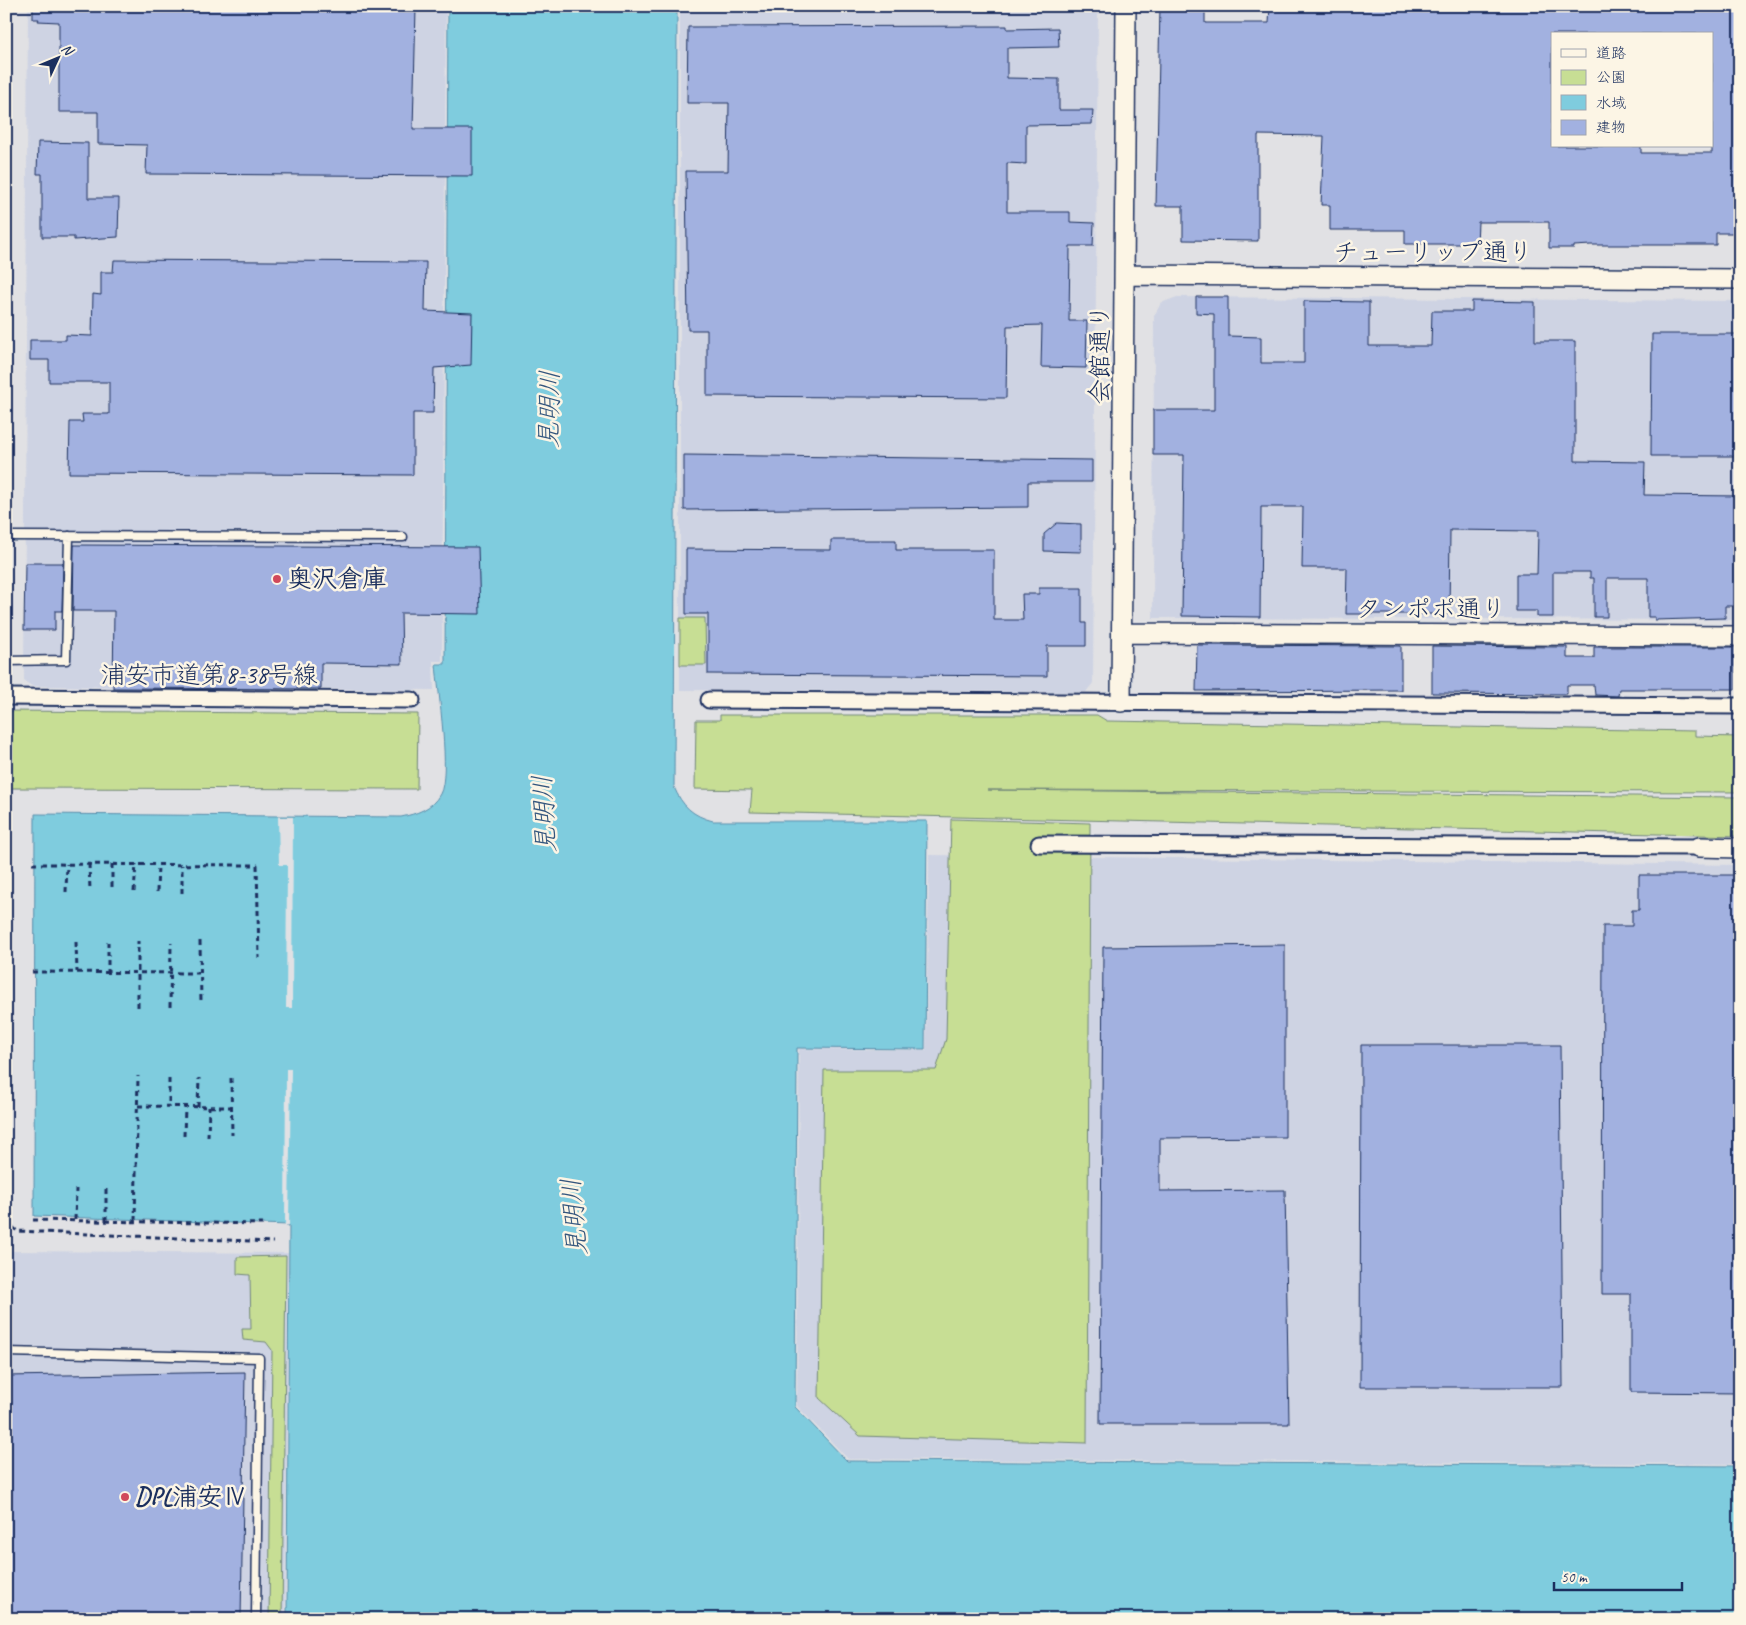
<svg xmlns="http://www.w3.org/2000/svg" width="1746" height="1625" font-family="Caveat,'Klee One',sans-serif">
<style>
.built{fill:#ced3e3}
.green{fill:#c7de94;stroke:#718679}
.water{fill:#7fccde;stroke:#578dab}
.pier{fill:#e1e1e4}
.building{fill:#a2b1e0;stroke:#1b2f5e;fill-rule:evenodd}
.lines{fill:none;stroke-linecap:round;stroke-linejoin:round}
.service-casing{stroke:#1b2f5e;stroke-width:11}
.minor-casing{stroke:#1b2f5e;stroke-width:19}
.tertiary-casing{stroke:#1b2f5e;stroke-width:22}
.path{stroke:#1b2f5e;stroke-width:3;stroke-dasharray:5 4;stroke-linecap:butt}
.service{stroke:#fcf5e5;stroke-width:8}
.minor{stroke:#fcf5e5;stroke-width:15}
.tertiary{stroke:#fcf5e5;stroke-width:19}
.poi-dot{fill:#d1495b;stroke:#fcf5e5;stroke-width:2}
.labels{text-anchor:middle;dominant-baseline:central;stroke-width:5;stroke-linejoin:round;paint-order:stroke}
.street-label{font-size:25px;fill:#1b2f5e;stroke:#fcf5e5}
.poi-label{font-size:25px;font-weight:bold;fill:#1b2f5e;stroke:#fcf5e5;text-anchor:start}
.water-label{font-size:26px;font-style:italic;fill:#34567e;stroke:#fcf5e5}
</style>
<rect width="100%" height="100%" fill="#e1e1e4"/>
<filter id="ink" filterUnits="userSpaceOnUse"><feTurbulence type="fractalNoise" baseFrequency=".02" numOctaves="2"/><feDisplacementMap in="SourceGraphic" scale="10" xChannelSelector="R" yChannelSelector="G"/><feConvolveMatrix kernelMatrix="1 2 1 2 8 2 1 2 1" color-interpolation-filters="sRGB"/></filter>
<g filter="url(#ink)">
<path class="built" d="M28 6H446L442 661H433L434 690 32 686 24 681Z
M680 6H1098L1093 683 1086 692 680 690Z
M1177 297 1740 301V620L1153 618 1154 316 1161 303Z
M929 855 1740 865V1464L848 1459 797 1406 799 1049 926 1050Z
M6 1251 288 1253 285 1619H6Z"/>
<path class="green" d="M680 618H705L706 665H680Z
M6 711 418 714 417 789 6 788Z
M720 715H1097L1107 721 1695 731V736L1740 737V792L987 790 1740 797V836L750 812 752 790 695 789 696 720H720Z
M951 819 1090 823 1087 1443 860 1436 819 1398 824 1070H936L946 1039Z
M286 1256 282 1619H269L272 1350 266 1342 243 1340 242 1329H251L250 1275 237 1274V1257Z"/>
<path class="water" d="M448 6H677L674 787C682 806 693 816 713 821H927L925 1049 797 1048 795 1407 847 1461 1740 1466V1619H287L289 1225 34 1216 35 814 401 817C416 814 432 809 440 794 451 774 438 691 436 664H445Z"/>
<path class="pier" d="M278 817H293L292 1008H286L287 865H279Z
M286 1069H291L289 1225H285Z"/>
<path class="building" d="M33 6 416 8 413 129H472V176L146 174 147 145 98 144V112H59V22L38 21 39 19H33Z
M1160 6H1205V23H1269L1270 6H1740V233H1716V245H1591L1574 246V248H1549V222H1478L1477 244H1405V230H1330V205H1321L1324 136 1258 135V241L1183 240V206H1156ZM1552 34H1712V153H1641V146H1552Z
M1007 26V29L1058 28 1059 47 1007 48V78L1059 79V110H1093L1092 124 1026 125V164L1007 163V212H1070V222L1094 223 1093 246H1070L1069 321H1087L1086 368 1041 367 1042 325 1007 326 1006 398 707 396V330H688L686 171H728L729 103H687L688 27Z
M38 142 88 143V198H119L118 237 74 240V237H42V174H37Z
M114 260 426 262 425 311 472 313 471 365 434 368 433 413H413V475L69 473 70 422H83L82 414H109V382H49V360H30V340H66V335L92 336 93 294 101 295V272H113Z
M1196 297H1228V336L1261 337V363H1304V301L1369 302V346H1431L1432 311H1472V301L1535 302V341H1575V461L1645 462 1644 495 1740 496V606H1725V618L1655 620V617H1648V578H1607V617H1594V578H1590V572H1553V617H1537V611H1516V574H1537L1538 531 1450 530 1449 614H1346L1347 568H1302L1303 507H1261L1260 617 1182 616 1184 455H1153V410H1214V314L1196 313Z
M1652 334H1740V456H1651Z
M684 455 1092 460V482H1028V507L684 510Z
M1057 523 1081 524V552L1044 551V534Z
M831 540H896V550H994V620H1023L1022 594H1039V588H1082V623H1086V646H1047V676L708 674V614H686V549L831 550Z
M74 545 478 547 480 614 401 613 402 664 321 663V689L113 688 114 611H73Z
M25 563H63L62 611H55V630H24Z
M1197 645 1401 646V690L1196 691Z
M1432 646 1567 647V658H1594V647H1735V689H1619L1618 696 1595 695 1594 685H1567V694L1432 693Z
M1639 875H1740V1393L1631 1392V1294H1602L1603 926H1632V910H1639Z
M1285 945V1137L1160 1138V1191L1285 1190 1289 1424H1100L1103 947Z
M1361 1045H1560L1563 1387H1360Z
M245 1372 241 1619H6V1376Z"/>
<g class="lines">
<defs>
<path id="service" d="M6 536 403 537
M6 661 66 660 69 536
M6 1352 259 1358 256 1619"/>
<path id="minor" d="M6 697 412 700
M709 700 1740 706
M1039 844 1699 847"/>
<path id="tertiary" d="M1125 275 1740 279
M1123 633 1740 636
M1121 702 1126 6
M1699 847 1740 848"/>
</defs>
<use href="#service" class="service-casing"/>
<use href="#minor" class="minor-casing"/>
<use href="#tertiary" class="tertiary-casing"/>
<path class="path" d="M32 864 257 865 259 958
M89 864 90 891
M112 864V891
M66 892 67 864
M134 892 136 864
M157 892 158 865
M182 893V865
M200 941 201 1003
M76 942 77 972
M108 942V972
M32 972 200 973
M138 1007V941
M170 1007 171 943
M231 1078 232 1135
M169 1079V1107
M138 1106 230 1107
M198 1107 199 1078
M184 1136 185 1107
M208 1137 209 1107
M33 1220 264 1224
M75 1220 76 1189
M6 1221 17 1231 273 1242
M106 1221V1189
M135 1221 138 1076"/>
<use href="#service" class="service"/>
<use href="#minor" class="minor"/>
<use href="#tertiary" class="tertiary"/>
</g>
</g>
<g class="poi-dot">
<circle cx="277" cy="579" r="5"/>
<circle cx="125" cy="1497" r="5"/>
</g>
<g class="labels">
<g class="street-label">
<text x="1433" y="252">チューリップ通り</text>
<text transform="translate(1100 354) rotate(-90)">会館通り</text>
<text x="1431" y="609">タンポポ通り</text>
<text x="209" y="675">浦安市道第8-38号線</text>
</g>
<g class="poi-label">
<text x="287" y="579">奥沢倉庫</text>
<text x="135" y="1497">DPL浦安Ⅳ</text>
</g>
<g class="water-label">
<text transform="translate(549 409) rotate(-89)">見明川</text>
<text transform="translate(544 814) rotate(-93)">見明川</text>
<text transform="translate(574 1217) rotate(-95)">見明川</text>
</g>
</g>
<rect width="1746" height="1625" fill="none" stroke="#fcf5e5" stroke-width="25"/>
<rect x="12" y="12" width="1721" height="1600" fill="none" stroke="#1b2f5e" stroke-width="2" filter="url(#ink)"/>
<rect x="1551" y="32" width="162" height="115" fill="#fcf5e5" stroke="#a2a6af"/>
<rect x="1561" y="49" width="25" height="8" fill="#fcf5e5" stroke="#a2a6af"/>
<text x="1596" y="58" font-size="15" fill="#1b2f5e">道路</text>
<rect x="1561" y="70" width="25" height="15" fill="#c7de94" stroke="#a2a6af"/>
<text x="1596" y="82" font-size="15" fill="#1b2f5e">公園</text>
<rect x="1561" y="95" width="25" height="15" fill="#7fccde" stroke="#a2a6af"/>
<text x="1596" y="108" font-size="15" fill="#1b2f5e">水域</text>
<rect x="1561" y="120" width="25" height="15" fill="#a2b1e0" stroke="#a2a6af"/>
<text x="1596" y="132" font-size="15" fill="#1b2f5e">建物</text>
<g transform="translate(58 58) rotate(46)" stroke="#fcf5e5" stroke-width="4" paint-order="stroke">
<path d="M0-4L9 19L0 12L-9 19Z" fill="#1b2f5e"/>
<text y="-8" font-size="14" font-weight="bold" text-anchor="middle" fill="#1b2f5e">N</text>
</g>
<path d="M1554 1582v8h128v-8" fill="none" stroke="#1b2f5e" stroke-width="2.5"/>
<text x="1561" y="1582" font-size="15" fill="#1b2f5e" stroke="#fcf5e5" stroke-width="4" paint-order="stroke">50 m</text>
</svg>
